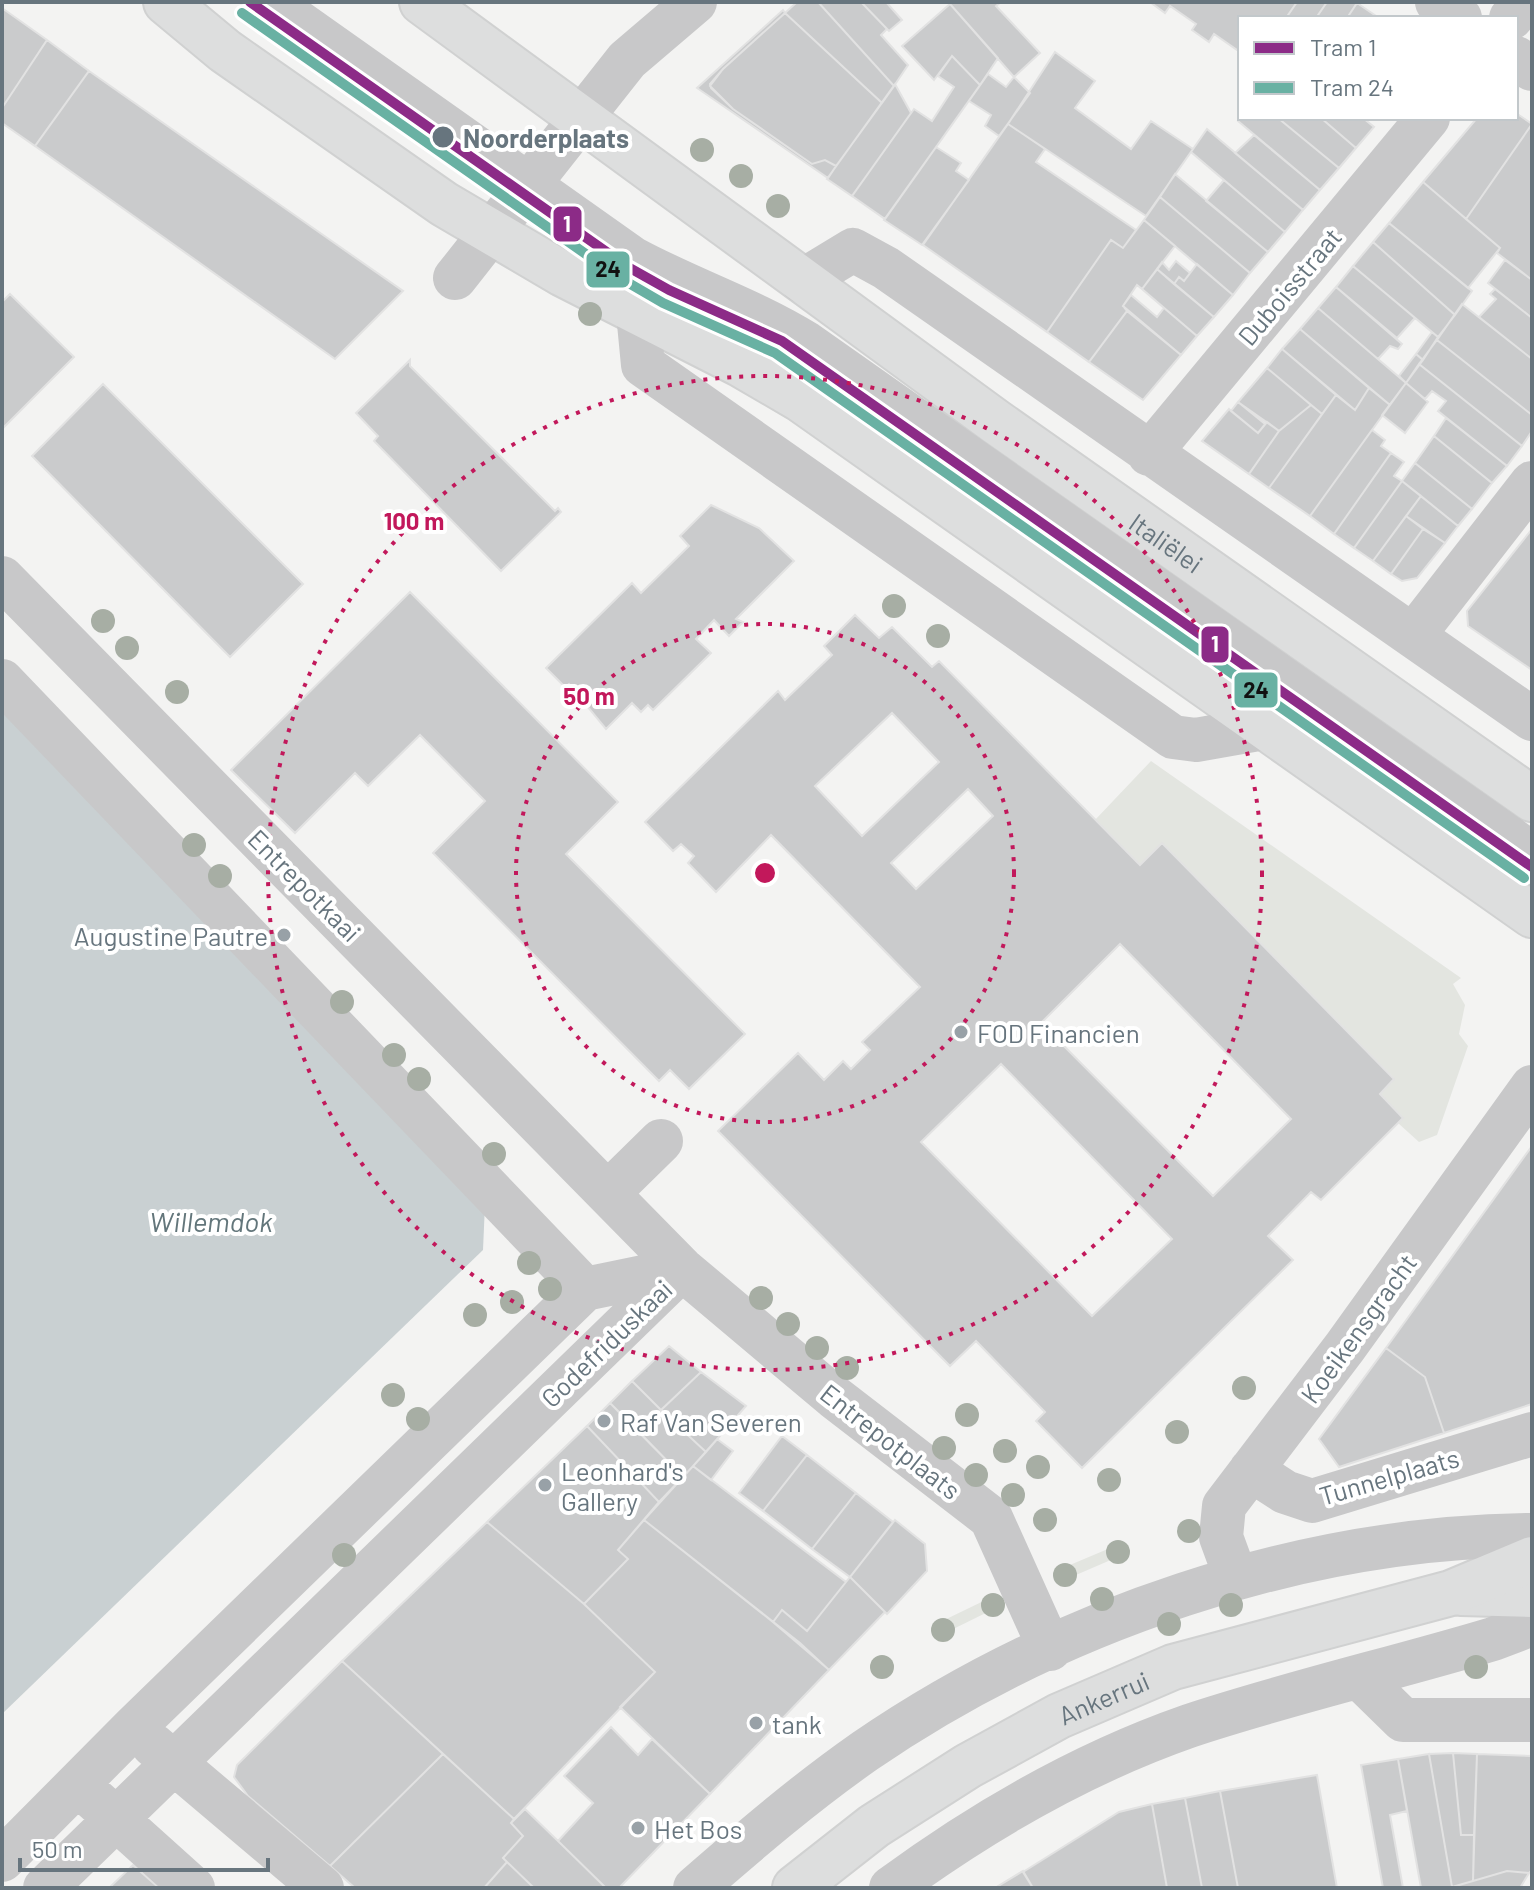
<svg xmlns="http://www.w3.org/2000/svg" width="1534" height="1890" font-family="Barlow,sans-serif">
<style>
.green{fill:#e3e5e0}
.water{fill:#c9d0d2}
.building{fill:#cacbcc;stroke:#e2e2e2;stroke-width:2;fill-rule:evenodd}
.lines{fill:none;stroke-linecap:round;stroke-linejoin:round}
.major-casing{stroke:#d0d1d1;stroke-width:48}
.minor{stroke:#c8c8c9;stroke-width:44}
.major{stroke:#dddede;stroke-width:44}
.tram-1-casing{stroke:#fff;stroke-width:16}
.tram-2-casing{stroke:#fff;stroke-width:16}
.tram-1{stroke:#8c2b87;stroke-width:10}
.tram-2{stroke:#69b1a3;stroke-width:10}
.tree{fill:#a7aea4}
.ring{fill:none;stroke:#c2185b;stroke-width:4;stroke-dasharray:4 8}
.stop-dot{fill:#67757e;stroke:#fff;stroke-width:3}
.poi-dot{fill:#98a1a7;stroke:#fff;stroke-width:3}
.labels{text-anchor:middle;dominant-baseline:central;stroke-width:8;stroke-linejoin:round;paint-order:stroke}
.stop-label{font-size:26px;font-weight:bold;fill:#67757e;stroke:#fff;text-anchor:start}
.street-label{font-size:26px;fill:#67757e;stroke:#fff}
.poi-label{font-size:26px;fill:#67757e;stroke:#fff;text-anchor:start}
.water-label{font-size:28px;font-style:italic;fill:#63767b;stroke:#fff}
.centre{fill:#c2185b;stroke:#fff;stroke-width:4}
.ring-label{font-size:24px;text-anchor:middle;font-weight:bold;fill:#c2185b;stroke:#fff;stroke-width:8;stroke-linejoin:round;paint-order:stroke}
.line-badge{stroke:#fff;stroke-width:3}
.badge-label{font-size:22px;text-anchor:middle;font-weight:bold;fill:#fff}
.pale-badge-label{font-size:22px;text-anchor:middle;font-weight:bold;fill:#111}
</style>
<rect width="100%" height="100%" fill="#f3f3f2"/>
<path class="green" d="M1151 761 1461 978 1453 984 1465 1005 1459 1034 1468 1046 1437 1135 1419 1142 1398 1123 1402 1119 1380 1094 1394 1078 1163 844 1140 865 1095 820Z
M1122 1543 1127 1553 1062 1581 1058 1570Z
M998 1594 1004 1604 939 1636 934 1625Z"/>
<path class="water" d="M2 703 485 1204 483 1250 2 1714Z"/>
<path class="building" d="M797 2H818L894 86 882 103 785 13Z
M818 2H861L887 29 881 35 908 65 894 86Z
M861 2H886L902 20 889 31Z
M952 2H1001L996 6 1040 53 1014 77 950 4Z
M1150 2H1297L1286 18H1240V52L1214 34 1209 42 1192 30 1196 24 1170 6 1165 13Z
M1297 2H1327L1316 18H1286Z
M1327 2H1356L1357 3 1347 18H1316Z
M1357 3 1379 18H1347Z
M950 4 998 58 980 85 952 56 934 80 902 46Z
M2 8 47 40 2 108Z
M783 10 785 13 723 69 710 86 733 109 812 164 825 160 836 166 828 178 697 88Z
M785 13 882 103 836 166 825 160 812 164 733 109 711 88 710 84 723 69Z
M47 40 89 71 35 146 2 123V108Z
M1055 52 1095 81 1075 108 1131 149 1151 121 1193 149 1146 216 1008 124Z
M952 56 980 85 885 219 852 196 914 109 932 121 954 87 938 76Z
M89 71 403 291 335 359 35 146Z
M988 74 1006 87 1014 77 1030 93 999 136 985 126 991 115 969 101Z
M895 84 911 113 852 196 827 179Z
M1516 113 1532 124 1466 219 1423 182 1477 118H1516Z
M1241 118H1278L1339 168 1320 190 1238 121Z
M1278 118H1321L1356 148 1339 168Z
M1321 118H1363L1374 127 1356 148Z
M1008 124 1045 149 1036 162 1136 230 1123 248 1111 240 1047 332 923 245Z
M1532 124V280L1497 253 1500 248 1466 219Z
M1207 129 1303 210 1285 232 1191 152Z
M1254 135 1320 190 1303 210 1235 153Z
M936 147 961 163 956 171 969 180 922 245 884 220Z
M1175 174 1268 252 1250 273 1160 197Z
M1224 180 1285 232 1268 252 1206 201Z
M1423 182 1500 248 1468 288 1389 223Z
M1160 197 1250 273 1233 295 1144 220Z
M1144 220 1175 246 1142 289 1137 285 1123 306 1127 311 1089 362 1047 332 1111 240 1123 248Z
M1389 223 1472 291 1455 315 1373 242Z
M1373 242 1455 315 1438 337 1353 266Z
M1505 260 1532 280V318L1488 283Z
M1176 261 1190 273 1184 281 1179 277 1174 284 1157 269 1162 262 1169 270Z
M1197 264 1233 295 1214 317 1174 284 1179 277 1184 281Z
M1353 266 1415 318 1397 338 1336 287Z
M1157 269 1214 317 1197 336 1142 289Z
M1336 287 1402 344 1398 349 1390 346 1378 359 1318 308Z
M1495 289 1532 318V359L1479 317 1496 299 1490 294Z
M10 294 74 357 2 429V302Z
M1131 295 1157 317 1164 308 1197 336 1181 355 1123 306Z
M1462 304 1532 359V415L1437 340Z
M1318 308 1406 383 1390 405 1300 329Z
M1127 311 1181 355 1143 400 1089 362Z
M1300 329 1369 388 1355 410 1282 349Z
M1432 332 1438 337 1423 360 1416 354Z
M1437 340 1532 415V431L1522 446 1419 364Z
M1282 349 1336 395 1322 414 1267 368Z
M1416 354 1423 360 1406 383 1399 376Z
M410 360V366L555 511 558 508 561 512 501 571 374 441 378 436 356 413Z
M1419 364 1522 446 1507 466 1438 411 1446 401 1432 391 1425 399 1406 383Z
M1267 368 1311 405 1279 431 1238 402Z
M1406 383 1428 402 1405 433 1382 415Z
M103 384 303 584 230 657 32 456Z
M1369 388 1390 405 1310 516 1269 488 1336 395 1355 410Z
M1238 402 1265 424 1258 433 1231 411Z
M1311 405 1322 414 1269 488 1249 474 1279 431Z
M1229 409 1258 433 1267 422 1279 431 1249 474 1202 441Z
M1446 418 1507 466 1492 483 1434 436Z
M1372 430 1385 440 1381 446 1391 453 1334 534 1310 516Z
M1434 436 1492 483 1472 509 1415 463Z
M1391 453 1404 462 1394 476 1402 481 1354 548 1334 534Z
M1415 463 1472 509 1458 526 1402 481Z
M1402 481 1421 496 1373 561 1354 548Z
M1421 496 1458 526 1445 543 1406 516Z
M711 505 759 528 794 561 736 619 743 622 729 636 714 620 696 639 711 653 653 710 648 705 641 712 632 703 606 729 569 684 565 687 546 668 632 583 641 593 689 546 680 536Z
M1406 516 1423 529 1391 574 1373 561Z
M1423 529 1445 543 1417 578 1402 581 1391 574Z
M1532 529V670L1468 626 1467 611Z
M410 592 618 802 566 854 745 1034 689 1089 670 1070 659 1081 433 853 485 801 420 735 368 786 355 773 295 833 231 770Z
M855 615 879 638 892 627 932 667 939 661 1140 865 1162 843 1394 1079 1380 1094 1403 1118 1321 1200 1311 1192 1268 1236 1293 1260 1082 1468 1036 1421 1045 1412 976 1341 950 1366 718 1131 798 1053 824 1080 843 1061 851 1069 870 1050 862 1042 920 987 771 835 716 892 688 863 694 856 681 844 673 851 645 822 778 691 785 700 832 655 824 646ZM892 713 939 762 862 836 815 786ZM968 789 993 816 916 889 891 863ZM1120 944 1291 1119 1213 1196 1041 1023ZM1001 1064 1172 1239 1092 1316 921 1142Z
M1532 1146V1404L1444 1433 1425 1377 1386 1348Z
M669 1346 701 1372 661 1410 632 1381Z
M1386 1348 1425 1377 1444 1433 1339 1467 1319 1439Z
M701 1372 746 1406 706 1452 661 1410Z
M632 1381 661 1410 639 1432 610 1403Z
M610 1403 683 1477 659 1502 587 1426Z
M661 1410 706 1452 683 1477 639 1432Z
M587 1426 659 1502 618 1550 628 1559 584 1604 487 1522Z
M782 1436 807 1455 763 1511 739 1493Z
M717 1439 733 1451 711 1480 693 1466Z
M807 1455 856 1493 812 1549 763 1511Z
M693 1466 846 1582 807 1631 782 1610 773 1622 644 1520Z
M856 1493 893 1522 850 1577 812 1549Z
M644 1520 800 1643 829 1670 710 1794 620 1707 655 1672 584 1604 628 1559 618 1550Z
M895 1520 925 1544 927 1571 887 1614 850 1577Z
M487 1522 584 1604 655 1672 514 1819 342 1661Z
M850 1577 885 1612 829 1670 773 1622 782 1610 807 1631Z
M342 1661 443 1754 330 1866 248 1796 234 1777 237 1765Z
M611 1727 638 1755 652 1739 710 1794 619 1888H606L558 1841 593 1803 564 1776Z
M1453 1753 1461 1835H1474L1473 1881 1452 1887 1429 1754Z
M1453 1753 1477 1754 1474 1835H1461Z
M443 1754 514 1819 511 1823 523 1836 503 1858 507 1862 484 1888H355L330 1866Z
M1429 1754 1452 1887 1449 1888H1421L1398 1759Z
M1477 1754 1532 1756V1870L1529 1873 1507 1871 1473 1881Z
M1398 1759 1407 1811 1390 1815 1403 1888H1383L1361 1765Z
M1317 1775 1337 1888H1238L1220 1791Z
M1220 1791 1238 1888H1202L1185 1798Z
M1185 1798 1202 1888H1167L1152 1804Z
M1152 1804 1167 1888H1033L1023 1872 1119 1812Z
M525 1809 558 1841 606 1888H534L503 1858 523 1836 511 1823Z
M507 1862 534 1888H484Z
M133 1865 159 1888H109Z
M1023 1871 1033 1888H995Z
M1507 1871 1529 1873 1520 1888H1449Z"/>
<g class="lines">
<defs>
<g id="major">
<path d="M166 2 225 51 444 204 563 274 740 364 800 399 1532 915"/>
<path id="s1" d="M422 2 996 422 1532 799"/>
<path d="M1461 1593 1532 1595"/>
<path id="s2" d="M795 1888 874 1826 968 1766 1059 1716 1173 1667 1451 1593 1532 1559"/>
</g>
</defs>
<use href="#major" class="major-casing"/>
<path class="minor" d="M270 2 632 258C689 289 751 309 806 343L1532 854
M1437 2 1460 18
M1511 18 1525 2
M1516 58 1532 69
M455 278 627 60 695 2
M802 281 853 250 886 268 1532 719
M638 313 643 365 1173 737 1196 740 1270 727
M1149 454 1428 118
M2 578 682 1269 834 1397 991 1518 1050 1649
M1413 636 1532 483
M2 681 585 1289
M608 1193 661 1141
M1251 1470 1285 1492 1312 1501 1532 1434
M1236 1578 1221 1537 1224 1506 1345 1347 1532 1087
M1360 1678 1403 1720H1532
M153 1745 322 1888
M94 1799 193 1888
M2 1860 134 1727 585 1289 682 1269
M45 1888 682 1269
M695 1888C750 1840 805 1793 865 1751 1056 1620 1300 1537 1532 1535
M891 1888C981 1822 1083 1763 1189 1726 1288 1693 1393 1669 1493 1639L1532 1624"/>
<use href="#major" class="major"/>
<defs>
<path id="tram-1" d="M250 2 628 267 669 290 782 341 1532 867"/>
<path id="tram-2" d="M242 13 620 278 663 303 775 353 1524 878"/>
</defs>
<use href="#tram-1" class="tram-1-casing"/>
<use href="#tram-2" class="tram-2-casing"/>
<use href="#tram-1" class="tram-1"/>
<use href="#tram-2" class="tram-2"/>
</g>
<g class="tree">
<circle cx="702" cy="150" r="12"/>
<circle cx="741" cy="176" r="12"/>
<circle cx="778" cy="206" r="12"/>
<circle cx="590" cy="314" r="12"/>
<circle cx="894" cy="606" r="12"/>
<circle cx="103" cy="621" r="12"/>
<circle cx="938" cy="636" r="12"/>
<circle cx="127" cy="648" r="12"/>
<circle cx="177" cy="692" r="12"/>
<circle cx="194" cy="845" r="12"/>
<circle cx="220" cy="876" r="12"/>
<circle cx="342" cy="1002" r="12"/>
<circle cx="394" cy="1055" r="12"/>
<circle cx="419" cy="1079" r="12"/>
<circle cx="494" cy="1154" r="12"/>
<circle cx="529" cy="1263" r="12"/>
<circle cx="550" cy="1289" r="12"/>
<circle cx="761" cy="1298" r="12"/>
<circle cx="512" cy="1302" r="12"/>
<circle cx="475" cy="1315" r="12"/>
<circle cx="788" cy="1324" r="12"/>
<circle cx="817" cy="1348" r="12"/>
<circle cx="847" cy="1368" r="12"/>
<circle cx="1244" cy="1388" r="12"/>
<circle cx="393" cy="1395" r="12"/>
<circle cx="967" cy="1415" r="12"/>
<circle cx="418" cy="1419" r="12"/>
<circle cx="1177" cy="1432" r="12"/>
<circle cx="944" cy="1448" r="12"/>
<circle cx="1005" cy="1451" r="12"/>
<circle cx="1038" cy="1467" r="12"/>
<circle cx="976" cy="1475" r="12"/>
<circle cx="1109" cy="1480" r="12"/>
<circle cx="1013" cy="1495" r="12"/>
<circle cx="1045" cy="1520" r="12"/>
<circle cx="1189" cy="1531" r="12"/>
<circle cx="1118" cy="1552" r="12"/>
<circle cx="344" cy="1555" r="12"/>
<circle cx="1065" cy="1575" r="12"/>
<circle cx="1102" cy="1599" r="12"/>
<circle cx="993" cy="1605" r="12"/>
<circle cx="1231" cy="1605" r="12"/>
<circle cx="1169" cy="1624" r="12"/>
<circle cx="943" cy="1630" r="12"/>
<circle cx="882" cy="1667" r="12"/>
<circle cx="1476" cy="1667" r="12"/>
</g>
<g class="ring">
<circle cx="765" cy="873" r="249"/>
<circle cx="765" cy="873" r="497"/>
</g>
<circle class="stop-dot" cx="443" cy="137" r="12"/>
<g class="poi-dot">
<circle cx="284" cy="935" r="8"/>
<circle cx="961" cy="1032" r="8"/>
<circle cx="604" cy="1421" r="8"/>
<circle cx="545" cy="1485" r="8"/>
<circle cx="756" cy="1723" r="8"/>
<circle cx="638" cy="1828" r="8"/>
</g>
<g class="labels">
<g class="stop-label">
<text x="463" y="137">Noorderplaats</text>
</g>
<g class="street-label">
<text transform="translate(1289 286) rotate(-50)">Duboisstraat</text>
<text stroke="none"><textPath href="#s1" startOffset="920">Italiëlei</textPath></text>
<text transform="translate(305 885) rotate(45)">Entrepotkaai</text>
<text transform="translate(1358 1328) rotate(-54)">Koeikensgracht</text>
<text transform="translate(606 1343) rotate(-44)">Godefriduskaai</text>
<text transform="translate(891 1441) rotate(38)">Entrepotplaats</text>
<text transform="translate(1389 1476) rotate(-16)">Tunnelplaats</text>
<text stroke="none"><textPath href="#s2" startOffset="364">Ankerrui</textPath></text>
</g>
<g class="poi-label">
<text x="268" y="935" text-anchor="end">Augustine Pautre</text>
<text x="977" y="1032">FOD Financien</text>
<text x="620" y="1421">Raf Van Severen</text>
<text x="561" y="1470">Leonhard's<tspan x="561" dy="30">Gallery</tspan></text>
<text x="772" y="1723">tank</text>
<text x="654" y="1828">Het Bos</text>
</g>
<g class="water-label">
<text x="211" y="1221">Willemdok</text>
</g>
</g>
<circle cx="765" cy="873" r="12" class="centre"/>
<g class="ring-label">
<text x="414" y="530">100 m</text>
<text x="589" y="705">50 m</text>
</g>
<g class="line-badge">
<rect x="552" y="205" width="31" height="38" rx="8" fill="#8c2b87"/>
<rect x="585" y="250" width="46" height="39" rx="8" fill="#69b1a3"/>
<rect x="1200" y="625" width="30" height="39" rx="8" fill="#8c2b87"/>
<rect x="1233" y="671" width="46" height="38" rx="8" fill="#69b1a3"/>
</g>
<g class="badge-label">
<text x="567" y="232">1</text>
<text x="1215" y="652">1</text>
</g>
<g class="pale-badge-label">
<text x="608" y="277">24</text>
<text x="1256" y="698">24</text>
</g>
<rect width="1534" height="1890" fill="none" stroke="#67757e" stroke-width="8"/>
<rect x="1238" y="16" width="280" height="104" fill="#ffffff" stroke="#c2c8cb" stroke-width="2"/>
<rect x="1254" y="42" width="40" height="12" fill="#8c2b87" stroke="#c2c8cb" stroke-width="2"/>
<text x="1310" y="56" font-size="24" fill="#67757e">Tram 1</text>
<rect x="1254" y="82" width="40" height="12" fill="#69b1a3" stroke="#c2c8cb" stroke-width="2"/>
<text x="1310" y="96" font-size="24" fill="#67757e">Tram 24</text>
<path d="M20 1858v12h248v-12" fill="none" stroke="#67757e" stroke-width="4"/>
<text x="32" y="1858" font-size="24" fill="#67757e" stroke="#ffffff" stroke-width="6" paint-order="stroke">50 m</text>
</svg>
